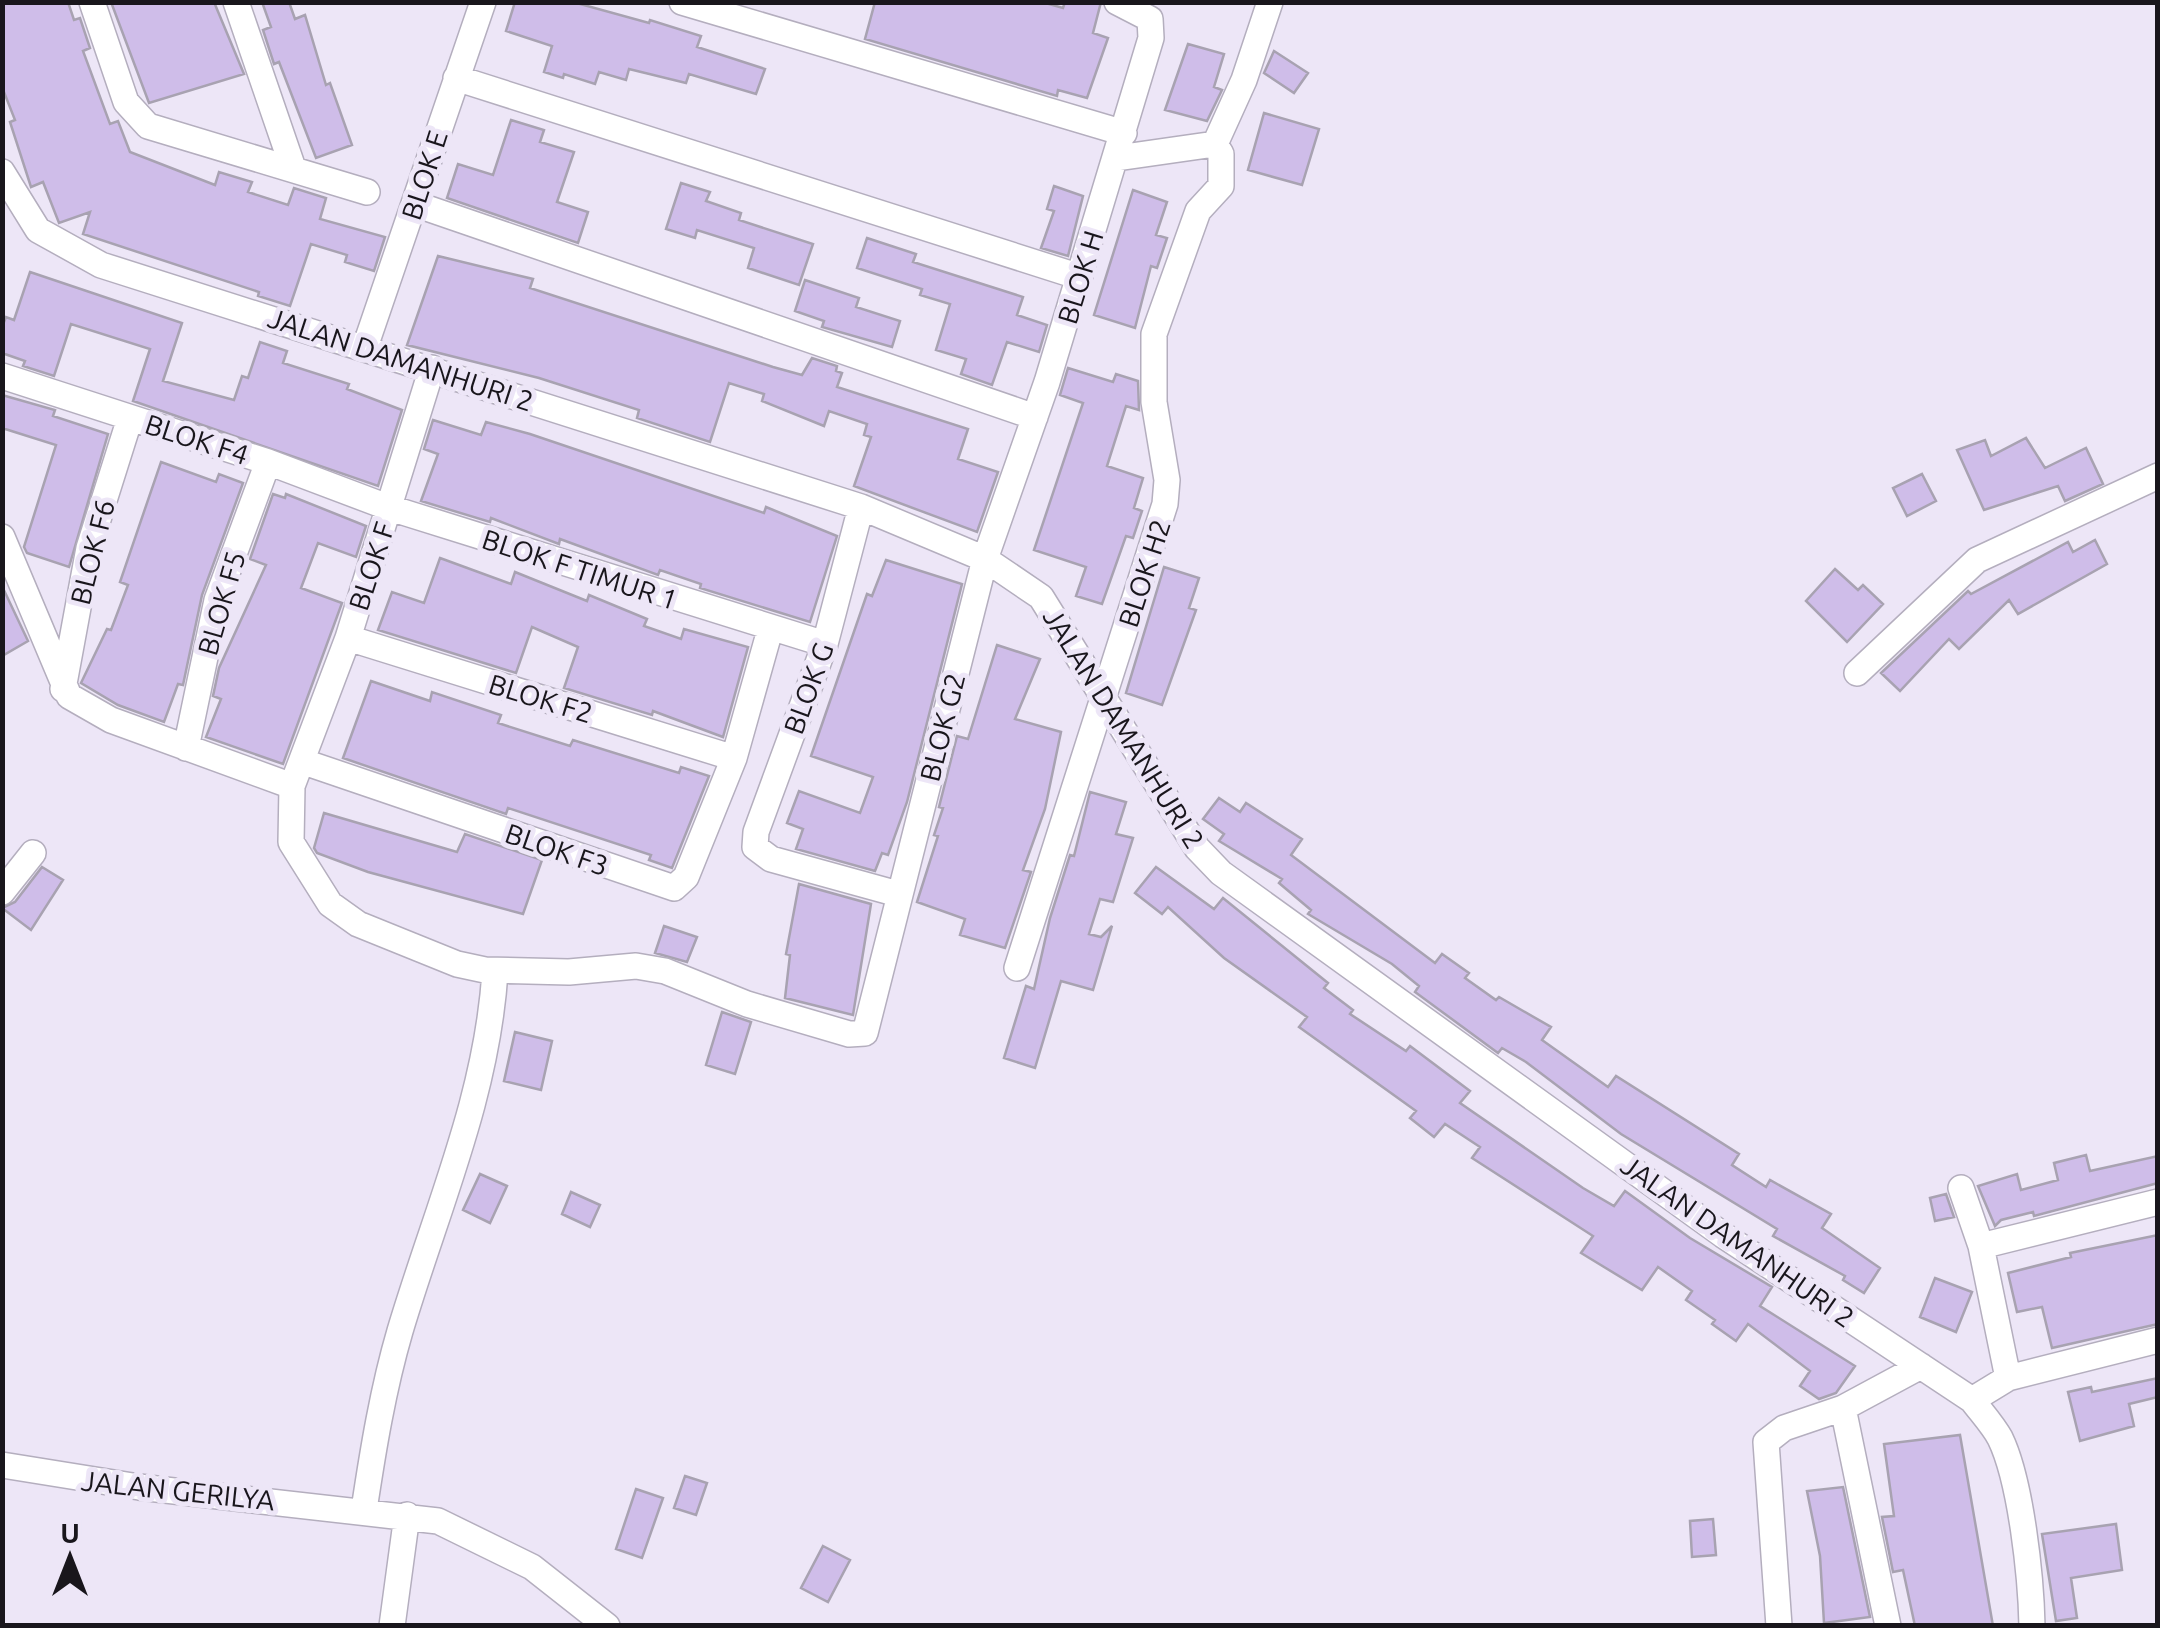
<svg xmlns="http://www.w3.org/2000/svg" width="2160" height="1628" font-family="Ubuntu,sans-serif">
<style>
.building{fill:#cfbde9;stroke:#a8a2b1;stroke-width:2.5}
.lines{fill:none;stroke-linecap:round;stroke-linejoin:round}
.minor-casing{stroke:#b4aebe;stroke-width:28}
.minor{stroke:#fff;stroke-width:25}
.labels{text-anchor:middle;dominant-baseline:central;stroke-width:10;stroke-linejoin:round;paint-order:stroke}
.street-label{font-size:28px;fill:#19161c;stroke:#ede6f7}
</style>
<rect width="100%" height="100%" fill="#ede6f7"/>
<path class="building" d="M2 2H68L74 20 80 18 90 48 83 51 110 124 118 121 130 152 215 185 219 172 252 182 248 192 288 205 294 188 326 198 320 219 385 237 374 271 345 262 347 255 311 244 290 306 258 296 259 292 83 234 90 212 59 223 43 182 31 187 10 122 15 120 2 87Z
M111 2H214L244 74 149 103Z
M262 2H289L295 19 305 15 326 85 330 83 352 145 316 158 279 62 274 64 263 30 271 27Z
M515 2H573L649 23 650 20 701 36 697 47 765 69 756 94 689 74 686 83 629 69 626 80 599 72 595 84 564 74 563 78 544 72 552 46 506 31Z
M875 2H1042L1063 8 1065 2H1101L1093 33 1108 38 1087 98 1058 90 1057 96 865 39Z
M1188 44 1224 54 1214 87 1222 90 1207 121 1165 110Z
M1274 51 1308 73 1294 93 1264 73Z
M1264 113 1319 129 1302 185 1248 170Z
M511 120 544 130 540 142 574 152 557 202 588 212 578 243 447 198 458 164 493 175Z
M681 183 710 192 706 201 741 213 739 220 813 244 799 285 748 268 754 248 697 230 695 238 666 229Z
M1054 186 1083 196 1068 256 1041 248 1054 211 1047 209Z
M1133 190 1167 202 1156 235 1167 238 1157 268 1151 266 1135 328 1094 315Z
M867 238 916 254 913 262 1023 297 1017 315 1047 325 1039 352 1007 342 992 385 961 374 966 359 936 350 950 304 920 295 922 289 857 268Z
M438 256 533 279 530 288 773 367 802 375 812 358 837 366 836 371 842 373 837 387 968 429 958 459 998 472 977 532 854 486 871 437 864 435 867 424 829 411 824 426 762 401 764 394 729 383 710 442 637 418 639 410 539 378 407 345Z
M30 272 182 323 163 381 234 400 242 376 248 378 260 342 287 351 283 363 349 384 347 389 402 410 378 486 133 401 150 349 71 324 54 376 23 366 25 361 2 353V327L6 317 14 320Z
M805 280 859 298 856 307 900 321 892 347 822 327 824 321 795 311Z
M1068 368 1113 382 1116 374 1138 381 1139 410 1126 406 1107 466 1143 478 1134 508 1142 511 1133 538 1126 536 1102 604 1076 596 1086 567 1034 550 1083 403 1060 395Z
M2 395 55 410 53 416 108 434 69 567 27 553 24 547 56 445 2 428Z
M433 420 481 435 486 422 530 434 764 513 766 507 837 536 810 622 700 588 701 584 660 570 658 575 560 539 559 544 491 518 490 522 421 501 438 454 424 449Z
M2026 438 2045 468 2086 448 2103 484 2065 501 2058 486 1984 510 1957 450 1985 440 1991 456Z
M161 462 216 482 219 474 243 483 202 595 183 685 178 684 164 722 118 705 81 683 107 629 111 630 128 585 120 582Z
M1922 474 1936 501 1907 516 1893 488Z
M273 494 285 498 286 494 366 526 356 557 318 543 301 588 342 603 283 764 206 737 221 699 213 696 219 668 266 565 250 559Z
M2095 540 2107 564 2018 614 2009 600 1959 649 1949 639 1900 691 1881 673 1968 591 1971 594 2068 542 2073 552Z
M440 558 511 584 515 572 587 601 589 595 647 619 644 626 681 639 684 629 748 647 723 737 653 711 652 715 564 688 578 647 532 627 516 673 378 630 392 592 424 603Z
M886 560 962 584 907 802 888 855 882 853 875 871 796 849 803 829 787 823 799 791 860 813 873 777 811 756 867 594 872 596Z
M1164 567 1199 578 1189 608 1196 610 1162 705 1126 693Z
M1835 569 1858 590 1863 585 1883 604 1847 642 1806 601Z
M2 586 28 641 2 656Z
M997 645 1040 659 1015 719 1061 732 1045 809 1023 870 1031 872 1005 948 960 935 965 919 917 902 938 836 934 835 943 808 939 807 957 736 968 739Z
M371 681 430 701 432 692 501 715 498 723 570 746 573 740 679 773 681 767 709 776 672 868 649 860 651 855 508 808 506 814 343 758Z
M1090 792 1126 802 1116 834 1133 838 1113 902 1100 899 1089 934 1101 937 1112 926 1093 990 1061 981 1035 1068 1004 1058 1026 986 1034 989 1050 918 1070 855 1074 856Z
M1219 798 1240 812 1246 803 1302 839 1291 855 1435 963 1442 954 1469 973 1465 978 1496 1000 1499 997 1551 1027 1542 1040 1608 1087 1616 1076 1739 1154 1732 1165 1766 1187 1770 1180 1831 1214 1822 1228 1880 1268 1864 1293 1843 1280 1845 1276 1773 1236 1777 1229 1621 1134 1526 1062 1502 1048 1498 1053 1415 992 1419 986 1392 964 1308 914 1311 910 1279 883 1282 879 1219 841 1224 834 1203 819Z
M324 813 457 852 465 834 542 860 523 914 368 872 317 853 314 848Z
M42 867 63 880 31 930 2 908 15 902Z
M1156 867 1214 909 1223 898 1328 983 1324 988 1353 1010 1350 1014 1406 1051 1410 1046 1470 1091 1460 1103 1583 1188 1614 1206 1625 1191 1690 1238 1772 1287 1760 1306 1855 1366 1836 1393 1819 1399 1800 1386 1810 1371 1748 1324 1736 1341 1712 1324 1715 1320 1686 1300 1692 1291 1658 1267 1642 1290 1581 1253 1593 1236 1472 1158 1480 1147 1445 1124 1434 1137 1410 1118 1416 1111 1299 1027 1307 1017 1224 958 1168 907 1162 914 1135 893Z
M799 884 871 904 853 1015 785 998 790 955 786 954Z
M664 926 697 937 687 962 655 953Z
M722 1012 751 1022 735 1074 706 1065Z
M515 1032 552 1041 541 1090 504 1081Z
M2086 1155 2090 1171 2158 1156V1183L2034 1216 2033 1212 2001 1220 1995 1226 1978 1186 2017 1174 2021 1190 2058 1180 2054 1163Z
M480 1174 507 1186 490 1223 463 1210Z
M571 1192 600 1205 590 1227 562 1214Z
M1946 1194 1954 1217 1935 1221 1930 1198Z
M2158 1235V1324L2052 1348 2042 1307 2017 1312 2008 1273 2071 1257 2070 1253Z
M1935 1278 1972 1292 1956 1332 1920 1317Z
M2158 1378V1397L2129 1404 2134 1426 2080 1441 2068 1392 2091 1387 2092 1392Z
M1960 1435 1993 1626H1915L1903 1570 1893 1572 1882 1517 1894 1516 1884 1444Z
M685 1476 707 1483 696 1515 674 1508Z
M1843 1487 1870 1617 1824 1623 1820 1556 1807 1491Z
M636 1489 663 1498 642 1558 616 1549Z
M1713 1519 1716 1555 1692 1557 1690 1521Z
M2116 1524 2122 1570 2071 1578 2077 1618 2056 1621 2042 1534Z
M823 1546 850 1560 828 1602 801 1588Z"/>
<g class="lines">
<defs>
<path id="minor" d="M92 2 126 102 148 126 367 192
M236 2 293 168
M682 2 1124 133
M456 78 1080 277
M1117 158 1215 144 1244 80 1270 2
M2 172 38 230 101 265 861 507 985 559 1041 597 1197 848 1221 873 1723 1235 1972 1400C1981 1412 1993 1425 2000 1438 2021 1481 2031 1577 2032 1626
M415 204 1035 417
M365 347 483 2
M2 376 268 462 390 508 825 644
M861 507 825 644 756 832 755 847 771 859 898 894
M2 537 69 696 111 720 292 786 348 638 432 368
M348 638 734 758
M1857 673 1977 560 2158 476
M63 689 89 548 130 418
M186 748 217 600 268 462
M304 762 674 888 686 877 734 758 770 630
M292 786 291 842 330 904 358 924 457 964 485 970 569 972 636 966 665 971 747 1004 849 1034 865 1033 985 559 1047 382 1151 38 1150 19 1117 2
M2 892 33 853
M1017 968 1165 504 1167 480 1154 402V334L1198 211 1221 186V154L1215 144
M1961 1188 1981 1246
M2008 1378 1981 1246 2158 1202
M1972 1400 2008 1378 2158 1340
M2 1465 139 1487 438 1521 532 1567 607 1626
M364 1510C373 1450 383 1389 400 1331 436 1210 487 1098 495 972
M392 1626 407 1515
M1779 1626 1766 1442 1784 1428 1843 1408
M1888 1626 1843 1408 1921 1366"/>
</defs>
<use href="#minor" class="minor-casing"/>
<use href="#minor" class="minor"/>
</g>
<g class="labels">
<g class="street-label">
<text transform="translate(424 175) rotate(-72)">BLOK E</text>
<text transform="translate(1080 277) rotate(-73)">BLOK H</text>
<text transform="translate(401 359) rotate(18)">JALAN DAMANHURI 2</text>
<text transform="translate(197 439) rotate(18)">BLOK F4</text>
<text transform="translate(92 552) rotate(-76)">BLOK F6</text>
<text transform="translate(371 566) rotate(-72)">BLOK F</text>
<text transform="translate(580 569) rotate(18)">BLOK F TIMUR 1</text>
<text transform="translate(1144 573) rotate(-72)">BLOK H2</text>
<text transform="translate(221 603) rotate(-74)">BLOK F5</text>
<text transform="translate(808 688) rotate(-70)">BLOK G</text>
<text transform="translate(541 698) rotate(17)">BLOK F2</text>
<text transform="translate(942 727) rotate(-76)">BLOK G2</text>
<text transform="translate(1124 728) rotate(58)">JALAN DAMANHURI 2</text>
<text transform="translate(557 849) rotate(19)">BLOK F3</text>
<text transform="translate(1738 1241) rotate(35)">JALAN DAMANHURI 2</text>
<text transform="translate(178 1490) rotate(6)">JALAN GERILYA</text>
</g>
</g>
<rect width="2160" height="1628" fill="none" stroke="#19161c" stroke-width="10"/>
<g transform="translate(70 1558)" stroke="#ede6f7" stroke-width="8" paint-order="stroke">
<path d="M0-8L18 38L0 25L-18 38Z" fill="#19161c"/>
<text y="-15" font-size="28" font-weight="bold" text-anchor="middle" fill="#19161c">U</text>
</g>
</svg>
